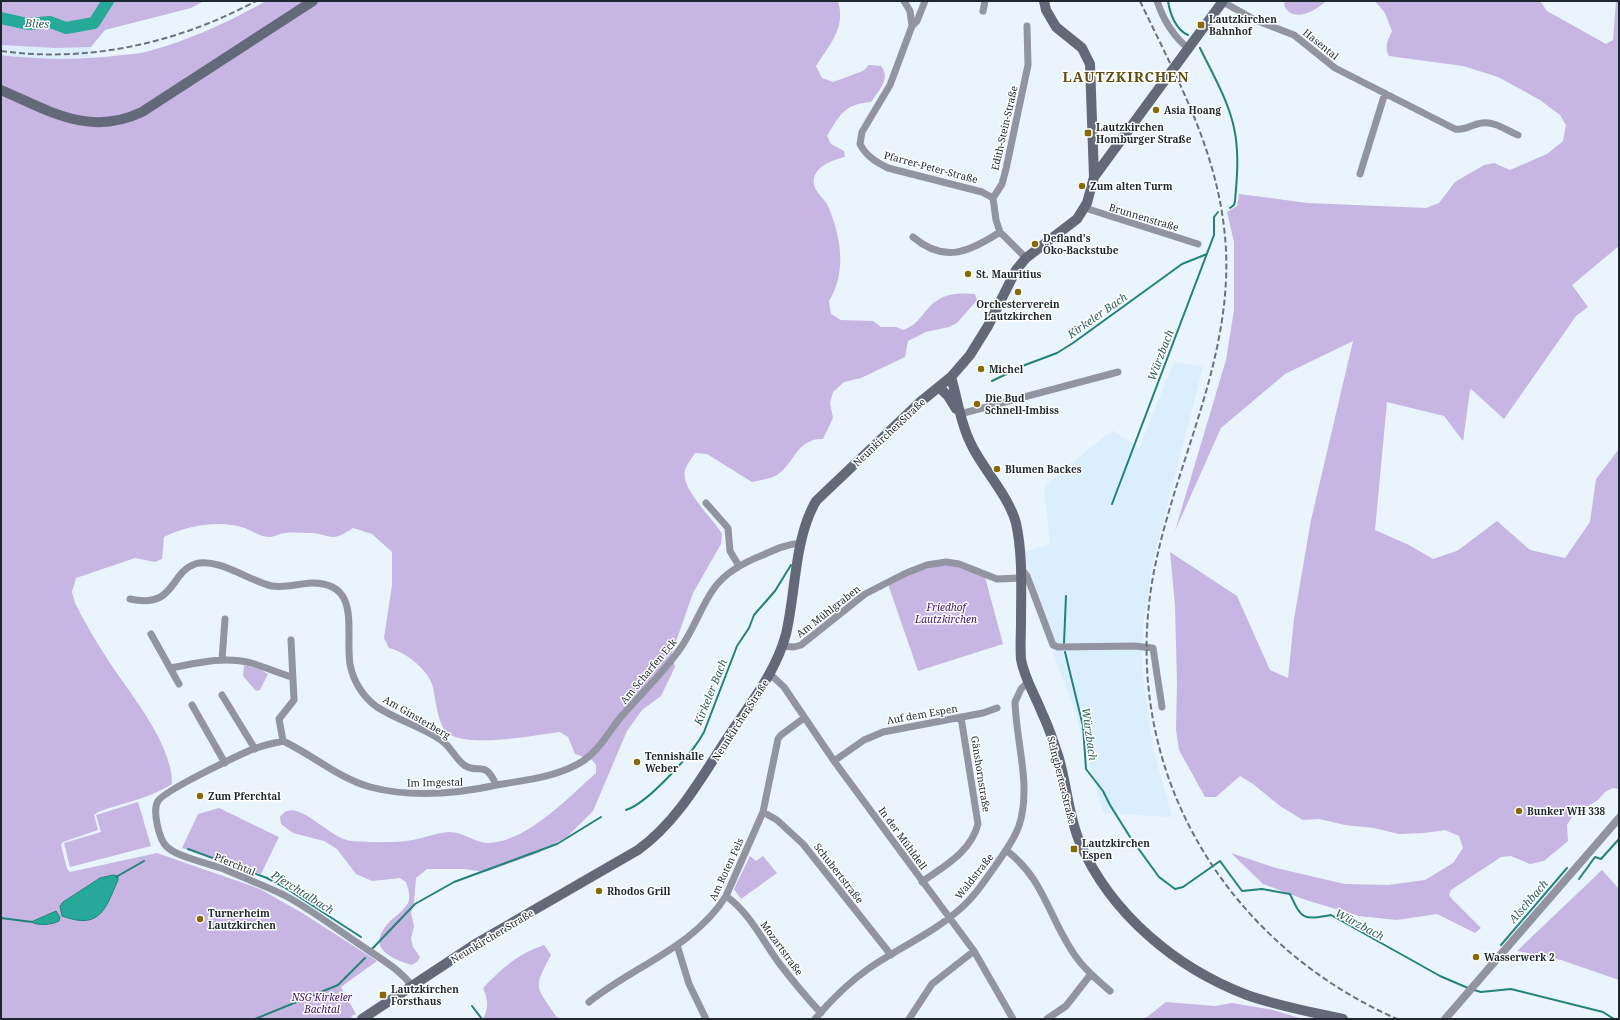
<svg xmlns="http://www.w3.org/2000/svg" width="1620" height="1020" font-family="'Noto Serif',serif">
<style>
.built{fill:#dbeefe}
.green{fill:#c7b5e3;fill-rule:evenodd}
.water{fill:#26a999;stroke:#238279}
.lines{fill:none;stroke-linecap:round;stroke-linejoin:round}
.stream{stroke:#238279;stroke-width:2}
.river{stroke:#26a999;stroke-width:12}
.minor{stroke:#9295a1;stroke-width:7}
.tertiary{stroke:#9295a1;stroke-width:8}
.secondary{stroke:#64697a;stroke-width:10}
.rail{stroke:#69737b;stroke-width:2;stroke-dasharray:6 3;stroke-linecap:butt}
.poi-dot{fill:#856b07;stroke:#fff;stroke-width:1.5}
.labels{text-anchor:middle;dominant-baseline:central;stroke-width:3;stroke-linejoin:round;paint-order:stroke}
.poi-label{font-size:10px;font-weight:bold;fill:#1d272e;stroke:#fff;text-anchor:start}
.street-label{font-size:10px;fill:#1d272e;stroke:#fff}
.park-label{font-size:10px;font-style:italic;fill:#3e0e66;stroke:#fff}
.water-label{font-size:11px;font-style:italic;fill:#2d6058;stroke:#fff}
.district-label{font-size:14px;font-weight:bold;letter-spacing:1px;fill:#604e10;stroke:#fff}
</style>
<rect width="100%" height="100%" fill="#eaf4fd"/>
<path class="built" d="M1 45 55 48 91 47 92 57 34 59 1 55Z
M1174 362 1203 367 1154 557 1143 625 1142 671 1153 748 1172 817 1103 813 1075 711 1043 626 1025 582 1022 553 1050 544 1044 486 1112 430 1139 448Z"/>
<path class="green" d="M1 1H204L191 8 105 30 91 47 55 48 1 45Z
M266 1H838C846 28 830 44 816 66L822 78 833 82 863 71 869 65 881 66C891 79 879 90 871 102 844 104 840 115 827 136L831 144 844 151 845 157C831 160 811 168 814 185 816 193 825 199 828 206 841 236 847 272 829 301L831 314 841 320 873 321 881 327H896L903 330C922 323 923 309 938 300 948 293 963 293 975 294L977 300 957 323 949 327 926 332 908 341 905 357 861 378 844 382 833 392 830 403 833 418 823 439C797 438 794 464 777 475 770 479 760 480 752 482L707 454 695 453C692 458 687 464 685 470 680 489 713 518 722 534L721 544 693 593 672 653 675 667 661 696 642 710 627 731 593 811 568 836 538 853 485 872 464 869H427L416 878 414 902 411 913 414 926 411 939 413 947 420 957 417 962 411 965C387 957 366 947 390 921 396 916 404 910 408 903 411 897 408 888 406 882L400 878 372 881 356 874 337 849 324 841 293 833 281 824 280 817C282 815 284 812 287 811 304 805 331 839 351 841 366 842 391 843 406 841 420 840 434 833 448 832 463 831 474 843 488 843 527 842 569 797 596 773V765L592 760 575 754 568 737 560 732C535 735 470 748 449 734 437 727 436 697 432 684 427 669 404 651 389 648L384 638 392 585V552L372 534 353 528C329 544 333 534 310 533 302 533 294 532 285 533 280 533 276 536 271 537 261 538 253 531 245 528 218 520 189 525 164 537L162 559 155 562 135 558 76 578 72 592 75 603C86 625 100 648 114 669 135 700 172 745 172 784 151 798 122 803 98 812L94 815 98 830 63 842 61 845 67 869 70 872 157 853 260 889 304 914 377 961 341 987 356 1014 351 1016 353 1019H1V55C41 60 82 60 122 55 131 54 140 54 149 51 190 40 229 22 266 1ZM113 875 118 880C106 909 96 929 62 916 78 895 85 881 113 875Z
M1285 1H1326C1316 11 1292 24 1284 5Z
M1375 1H1540L1547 11 1606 44 1613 40 1616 1H1619V246L1572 285 1588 307 1576 316 1504 419 1471 389 1470 390 1463 441 1444 416 1387 402 1375 530 1409 545 1433 559 1457 551 1497 521 1530 550 1565 558 1590 522 1596 479 1619 449V789L1613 788 1605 792 1598 800 1573 815 1567 825 1568 841 1544 861 1530 864 1511 856 1501 857 1451 890 1449 895 1453 900 1481 928 1475 933 1437 914 1397 920 1359 916 1306 900 1263 884 1231 853 1276 868 1345 884 1388 885 1425 880 1453 863 1463 848 1459 836 1445 830 1424 833 1399 834 1374 828 1345 825 1319 819 1303 820 1280 806 1253 784 1240 776 1216 797H1205L1179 750 1176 730 1177 682 1175 606 1170 552 1237 596 1270 670 1288 678 1294 619 1311 520 1353 341 1285 374 1221 428 1175 531 1226 360 1234 310V242L1227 212 1237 206 1239 194 1307 203 1426 208 1439 203 1455 182 1484 165 1494 163 1510 170 1547 154 1563 141 1566 125 1560 115 1540 100 1498 77 1463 66 1389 56C1384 46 1388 40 1392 31L1385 13Z
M951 565 985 577 1003 644 918 671 888 584C909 575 928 566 951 565Z
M244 665 259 669 268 674 260 690 256 691 243 676Z
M138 802 151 846 70 867 64 843 101 832 96 815Z
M219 808 279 837 261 874 182 848 198 814Z
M750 856 756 861 763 856 777 873 741 899 734 889Z
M1602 870 1619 889V980L1561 960 1517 951Z
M544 945 551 955C533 989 535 985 556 1016L560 1019H483C489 1007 488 1000 483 988 502 968 518 954 544 945Z
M1166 1002 1215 1006 1232 1003 1273 1010 1303 1019H1141L1147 1017Z"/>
<path class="water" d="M113 875 118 876V880C105 910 100 930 62 916L60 906 63 902 100 878Z
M56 911 60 917 59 921C51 925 39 926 31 922Z"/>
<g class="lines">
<path class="stream" d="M1168 1C1170 14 1176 30 1188 35
M1200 48C1213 75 1230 103 1235 133 1239 156 1237 179 1235 201L1234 205 1230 208
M992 381 1025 365 1057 353 1073 343 1182 264 1207 254
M1112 504 1214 235V217L1218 212
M1064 643 1066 596
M1065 652 1083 726 1086 769 1103 791 1110 805 1130 837 1159 877 1175 889 1183 887 1220 861 1242 891 1262 889 1290 894C1302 920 1303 920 1331 915L1440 976 1468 988
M626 810C648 803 693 753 704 732L737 646 749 628 754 615 775 591 791 565
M188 849 267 878 284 887 361 937
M116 877 144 861
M1579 879 1595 857 1601 859 1619 839
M1 918 32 922
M1501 945 1567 868
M372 949 415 904 454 882 557 844 601 817
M1474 990 1481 992 1511 989 1603 1012 1614 1019
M472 1006 482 1019
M255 1019 338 985 365 958"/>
<path class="river" d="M1 18 28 24 50 22 66 28 94 23 108 1"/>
<path class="minor" d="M904 1 910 11 912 26 890 85 862 132 860 144C866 156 876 162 888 168L982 192 993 198
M1157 1C1163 19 1174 37 1189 49
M1223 2 1255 20 1294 35 1335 68 1455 129C1465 131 1472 124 1482 123 1495 121 1507 131 1518 135
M983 11 985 1
M912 26 917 21 925 1
M1360 174 1385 93
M993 198 1002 184 1006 169 1028 65 1027 26
M993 198 996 220 1000 232 1026 258
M1085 208 1198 244
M913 237C944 263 968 253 1000 232
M960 414 1118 372
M706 503 728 528 730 551 739 566
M1021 568 1027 576 1053 645 1058 647 1135 646 1153 648 1162 707
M130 599C176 609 169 573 195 564 218 557 249 581 272 586 286 588 297 584 311 583 362 582 345 631 350 664 353 681 363 697 377 707 397 720 422 727 441 740 451 747 455 758 464 765 479 775 485 759 496 785
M151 634 179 684
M782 646 794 647 801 645 865 594 906 573 927 565 946 562 959 564 997 579 1021 578
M222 660 225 619
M171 668C197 663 224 656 251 663 265 667 278 673 292 677
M770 674 784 687 834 761 974 951 1013 1019
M222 695 255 749
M192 705 225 763
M283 741 279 719 294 700 291 640
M834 761 864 740 883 732 983 713 997 708
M763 812 777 820 803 844 891 955
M1006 850C1044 879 1048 915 1072 951 1082 967 1096 979 1110 991
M922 882C944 866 971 852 978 824L961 717
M726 896C749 912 763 941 779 963 792 980 806 997 821 1013
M677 945 689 984 706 1019
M412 986C400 970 384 961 368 950 340 932 314 911 284 895 265 886 245 878 226 870 211 864 177 857 167 847 159 840 152 810 158 801 165 790 237 756 253 749 262 746 273 743 283 741 313 755 338 778 370 787 412 798 456 794 497 785 525 780 558 777 583 761 599 750 609 732 620 718 639 696 660 676 677 653 693 633 700 607 715 587 727 571 745 562 763 555 776 549 787 544 802 543
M589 1002C634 966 694 947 726 896L763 812 778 739 781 735 804 718
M815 1019C831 1000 848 983 868 969 898 948 932 934 960 909 975 896 986 879 998 862 1008 847 1019 833 1022 814 1029 778 1016 739 1015 702L1021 689 1028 682
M909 1019 932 984 974 951
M1047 1019 1066 1006 1091 974"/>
<path class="tertiary" d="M1445 1019 1619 818"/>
<path class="secondary" d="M1044 1 1046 10 1056 27 1082 48 1090 64 1094 177
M1 90C50 111 89 137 142 112L313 1
M951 377C958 401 961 426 973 448 985 471 1009 497 1016 523 1023 555 1021 589 1021 622 1021 634 1020 647 1021 659 1024 678 1035 695 1042 713 1049 727 1053 741 1058 755 1067 784 1068 815 1080 843 1111 914 1176 968 1247 995 1278 1006 1311 1012 1343 1019
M939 387 948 396 956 409
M362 1019 477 943 638 850C678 821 701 778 728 737 750 704 776 672 786 634 796 592 794 539 816 501L919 403 951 377 970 355 988 326 1016 270 1026 258 1077 219 1087 203 1094 177 1223 1"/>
<path class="rail" d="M1140 1C1179 83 1221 156 1226 250 1231 358 1180 454 1157 557 1112 754 1216 939 1397 1019
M1 51C89 63 178 43 256 1"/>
</g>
<g class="poi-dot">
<rect x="1197" y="21" width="8" height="8" rx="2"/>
<circle cx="1156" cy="110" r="4"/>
<rect x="1084" y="129" width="8" height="8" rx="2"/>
<circle cx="1082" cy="186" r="4"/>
<circle cx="1035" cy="244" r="4"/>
<circle cx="968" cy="274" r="4"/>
<circle cx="1018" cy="292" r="4"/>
<circle cx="981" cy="369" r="4"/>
<circle cx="977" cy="404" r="4"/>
<circle cx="997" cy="469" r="4"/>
<circle cx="637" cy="762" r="4"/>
<circle cx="200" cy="796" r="4"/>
<circle cx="1519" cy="811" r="4"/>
<rect x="1070" y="845" width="8" height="8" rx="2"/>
<circle cx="599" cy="891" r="4"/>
<circle cx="200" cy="919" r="4"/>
<circle cx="1476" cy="957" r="4"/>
<rect x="379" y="991" width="8" height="8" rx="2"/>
</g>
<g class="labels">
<g class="poi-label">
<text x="1209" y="19">Lautzkirchen<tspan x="1209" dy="12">Bahnhof</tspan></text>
<text x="1164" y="110">Asia Hoang</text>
<text x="1096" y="127">Lautzkirchen<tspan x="1096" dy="12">Homburger Straße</tspan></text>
<text x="1090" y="186">Zum alten Turm</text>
<text x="1043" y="238">Defland's<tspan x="1043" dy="12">Öko-Backstube</tspan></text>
<text x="976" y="274">St. Mauritius</text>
<text x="1018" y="304" text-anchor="middle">Orchesterverein<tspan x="1018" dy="12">Lautzkirchen</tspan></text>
<text x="989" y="369">Michel</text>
<text x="985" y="398">Die Bud<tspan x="985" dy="12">Schnell-Imbiss</tspan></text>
<text x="1005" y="469">Blumen Backes</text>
<text x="645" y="756">Tennishalle<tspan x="645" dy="12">Weber</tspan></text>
<text x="208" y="796">Zum Pferchtal</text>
<text x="1527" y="811">Bunker WH 338</text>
<text x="1082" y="843">Lautzkirchen<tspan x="1082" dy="12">Espen</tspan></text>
<text x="607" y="891">Rhodos Grill</text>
<text x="208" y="913">Turnerheim<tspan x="208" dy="12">Lautzkirchen</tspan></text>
<text x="1484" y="957">Wasserwerk 2</text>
<text x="391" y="989">Lautzkirchen<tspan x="391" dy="12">Forsthaus</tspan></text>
</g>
<g class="street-label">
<text transform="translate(1321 44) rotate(39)">Hasental</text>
<text transform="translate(1004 128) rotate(-77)">Edith-Stein-Straße</text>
<text transform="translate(931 167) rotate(15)">Pfarrer-Peter-Straße</text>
<text transform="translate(1144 217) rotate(17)">Brunnenstraße</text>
<text transform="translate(889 432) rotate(-43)">Neunkircher Straße</text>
<text transform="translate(828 611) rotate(-38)">Am Mühlgraben</text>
<text transform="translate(648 671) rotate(-50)">Am Scharfen Eck</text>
<text transform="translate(922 714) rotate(-10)">Auf dem Espen</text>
<text transform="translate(417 717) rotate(30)">Am Ginsterberg</text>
<text transform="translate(740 720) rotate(-57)">Neunkircher Straße</text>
<text transform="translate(981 774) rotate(81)">Gänshornstraße</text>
<text transform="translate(1062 780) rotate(76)">St.Ingberter Straße</text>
<text transform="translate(435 782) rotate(-1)">Im Imgestal</text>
<text transform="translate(903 838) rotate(54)">In der Mühldell</text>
<text transform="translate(235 864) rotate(22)">Pferchtal</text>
<text transform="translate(726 869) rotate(-65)">Am Roten Fels</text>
<text transform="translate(839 873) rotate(52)">Schubertstraße</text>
<text transform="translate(974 876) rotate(-52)">Waldstraße</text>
<text transform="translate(492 936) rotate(-31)">Neunkircher Straße</text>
<text transform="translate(782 948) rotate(54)">Mozartstraße</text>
</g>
<g class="park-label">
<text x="946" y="607">Friedhof<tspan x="946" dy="12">Lautzkirchen</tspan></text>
<text x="322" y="997">NSG Kirkeler<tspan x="322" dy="12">Bachtal</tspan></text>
</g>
<g class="water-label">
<text transform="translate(37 23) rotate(2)">Blies</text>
<text transform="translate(1097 315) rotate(-35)">Kirkeler Bach</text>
<text transform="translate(1160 355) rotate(-69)">Würzbach</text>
<text transform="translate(710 692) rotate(-68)">Kirkeler Bach</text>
<text transform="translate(1090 734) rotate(82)">Würzbach</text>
<text transform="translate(303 892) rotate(32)">Pferchtalbach</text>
<text transform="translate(1528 901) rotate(-49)">Alschbach</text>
<text transform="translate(1360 924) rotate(28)">Würzbach</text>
</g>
<g class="district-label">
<text x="1126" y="76">LAUTZKIRCHEN</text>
</g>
</g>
<rect width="1620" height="1020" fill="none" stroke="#1d272e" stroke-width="4"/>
</svg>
